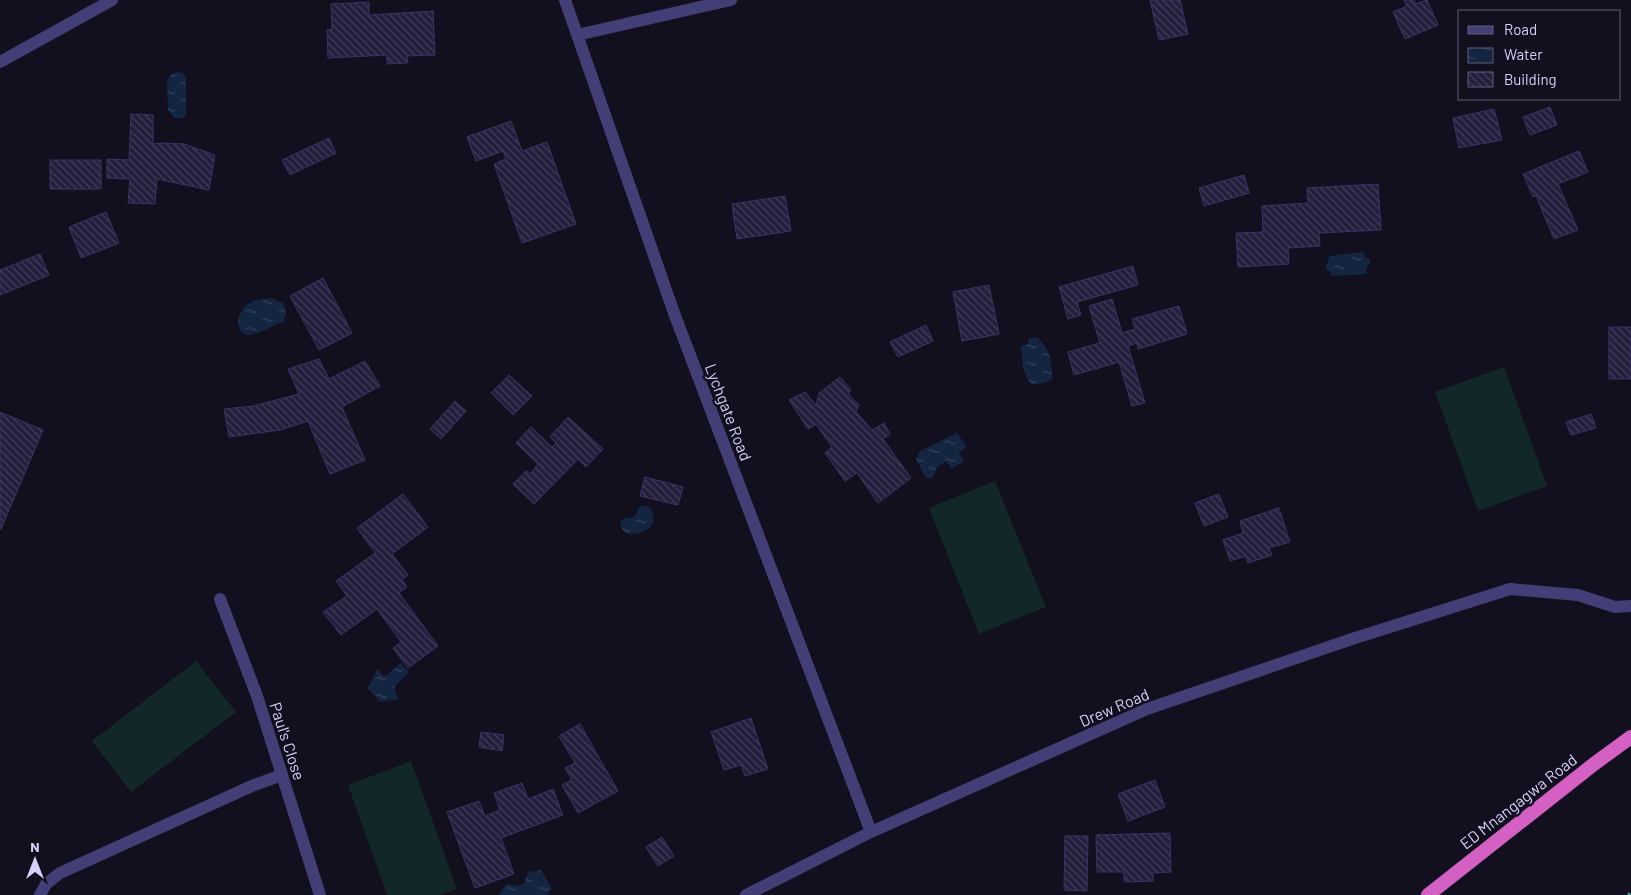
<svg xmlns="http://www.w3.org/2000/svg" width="1631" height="895" font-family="Barlow,sans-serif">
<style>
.grass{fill:#122727}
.water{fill:url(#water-ripples)}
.building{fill:url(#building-back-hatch);stroke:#3d3266}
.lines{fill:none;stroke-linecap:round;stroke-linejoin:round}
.path{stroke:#3ba39f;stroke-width:3;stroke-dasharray:2.5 4;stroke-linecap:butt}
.service{stroke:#423f77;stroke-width:12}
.minor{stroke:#423f77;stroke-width:12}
.trunk{stroke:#d460c4;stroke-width:14}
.labels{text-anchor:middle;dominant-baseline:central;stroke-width:5;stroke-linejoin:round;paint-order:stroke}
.street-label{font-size:16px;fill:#d6d1f9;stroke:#120f1e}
</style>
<defs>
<pattern id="water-ripples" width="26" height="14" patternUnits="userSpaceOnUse" patternTransform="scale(1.25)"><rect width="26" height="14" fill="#142542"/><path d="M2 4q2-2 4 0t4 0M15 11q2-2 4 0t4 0" fill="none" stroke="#35445e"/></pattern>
<pattern id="building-back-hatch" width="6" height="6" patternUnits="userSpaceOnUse" patternTransform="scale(1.25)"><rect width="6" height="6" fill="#241d3c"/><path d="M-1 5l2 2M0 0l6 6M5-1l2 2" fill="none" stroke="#433d59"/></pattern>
</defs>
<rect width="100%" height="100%" fill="#120f1e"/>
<path class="grass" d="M1504 367 1547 486 1478 511 1435 392Z
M995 481 1046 607 979 634 929 508Z
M196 661 236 712 131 792 92 741Z
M411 761 457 889 440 895H387L348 785Z"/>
<path class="water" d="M177 72 183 73 186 77V114L183 118H174L168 110 167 80 172 74Z
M1363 252 1364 256 1370 259V263L1366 269 1367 274 1331 276V272L1326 269V265L1329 259V256Z
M271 298 283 303 286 311 284 322C270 325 261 335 247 335 244 334 242 333 240 330 234 322 242 306 251 302 256 299 265 299 271 298Z
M1037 337C1051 352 1052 360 1052 380L1044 383 1031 385 1023 369 1021 346 1028 344 1029 338Z
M957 433 967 447 959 452 964 461 952 469 946 461 937 467 933 477 928 479 924 475 916 459 920 451Z
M640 506H645L650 508C652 511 654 516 654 519 654 530 632 538 624 532 623 531 621 526 620 525L621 520 626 518 634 517Z
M401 663 409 672 395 686V692L399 699 380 702 368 688 377 669 383 676 387 675Z
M541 870 552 889 547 895H499L506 884 518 886 524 884 528 872Z"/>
<path class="building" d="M1150 0H1180L1188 34 1159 40Z
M1404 0H1414L1415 4 1427 0 1438 25 1405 39 1393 12 1407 6Z
M369 2V15L433 11 435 55 407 56 408 63 387 64V55L328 58 327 30 332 29 331 4Z
M1550 107 1557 125 1530 135 1523 117Z
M1494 109 1502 140 1459 148 1453 118Z
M131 114 153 115V144L165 143 184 144 215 155 209 190 157 179 155 204 128 203 130 179 107 178V159L129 160Z
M511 121 522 151 547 142 576 224 522 243 494 164 506 159 503 151 476 161 467 137Z
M329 138 336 153 290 175 282 160Z
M1579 151 1588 172 1558 184 1578 230 1554 239 1536 196 1533 197 1523 174Z
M50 160H101V189H50Z
M1244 175 1249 193 1204 206 1199 188Z
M1378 184 1381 230 1319 233 1320 246 1288 248 1289 264 1238 267 1236 233 1263 232 1262 206 1308 203 1307 188Z
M785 196 791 231 737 239 732 204Z
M106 212 119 243 81 258 69 227Z
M40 254 49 275 0 295V270Z
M1133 266 1138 285 1077 302 1081 315 1068 319 1059 287Z
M323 278 352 333 319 350 290 296Z
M989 285 999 334 962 341 953 292Z
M1112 299 1122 333 1135 329 1132 319 1179 306 1187 334 1138 349 1137 343 1128 346 1145 403 1132 406 1119 362 1074 375 1068 352 1100 343 1089 306Z
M926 325 933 341 898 357 890 342Z
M1609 327H1631V379H1609Z
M319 359 329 379 365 361 380 386 342 407 365 460 330 474 308 421 280 430 229 437 224 409 253 406 299 394 288 369Z
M509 375 532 396 513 415 491 393Z
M840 377 851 390 848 394 859 405 856 412 872 430 884 423 890 434 883 439 911 478 878 503 857 473 845 481 825 453 832 447 816 424 808 429 789 400 805 392 816 405 819 393Z
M455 401 466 411 441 439 430 429Z
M0 412 43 430 1 529H0Z
M1591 414 1596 428 1571 435 1566 422Z
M568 417 603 449 586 467 578 459 534 504 513 484 526 471 530 474 538 464 516 443 531 427 552 447 556 443 550 437Z
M645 477 683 487 678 505 640 496Z
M403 494 428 527 392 554 408 575 402 580 407 587 399 593 438 646 408 668 393 648 401 642 377 609 341 635 323 612 347 596 336 581 375 553 357 528Z
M1219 494 1228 517 1204 526 1195 503Z
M1279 508 1290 542 1269 548 1272 555 1248 563 1246 556 1230 561 1223 540 1243 533 1240 521Z
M751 718 768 769 745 776 741 765 724 770 711 732Z
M580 724 618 791 578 813 562 785 572 780 565 768 575 763 559 736Z
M481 732 504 735 502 751 479 747Z
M1155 780 1165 807 1128 821 1118 794Z
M522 783 528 799 553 789 563 815 501 838 514 874 475 888 447 812 479 801 485 816 500 810 494 793Z
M1170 833 1171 872 1153 873V881L1124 882V872H1097L1096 835Z
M1065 836H1088L1087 891 1064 890Z
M662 837 674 856 658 866 646 847Z"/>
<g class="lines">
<path class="path" d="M1628 895 1631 893"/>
<path class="service" d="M40 895 46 884 60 873 254 785 282 775"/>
<path class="minor" d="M565 0 674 313 871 832
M577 35 731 0
M0 62 112 0
M220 599 257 696 320 895
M746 895 871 832 1147 709 1352 639 1510 589 1578 595 1615 607 1631 606"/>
<path class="trunk" d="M1428 895 1594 764 1631 737"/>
</g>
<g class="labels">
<g class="street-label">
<text transform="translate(729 412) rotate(69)">Lychgate Road</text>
<text transform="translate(1114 707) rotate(-23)">Drew Road</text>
<text transform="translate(288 741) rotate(72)">Paul's Close</text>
<text transform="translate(1518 801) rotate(-38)">ED Mnangagwa Road</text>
</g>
</g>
<rect x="1458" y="10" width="162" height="90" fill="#120f1e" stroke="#605d76"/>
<rect x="1468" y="26" width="25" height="8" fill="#423f77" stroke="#605d76"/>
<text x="1504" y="35" font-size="15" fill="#d6d1f9">Road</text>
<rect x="1468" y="48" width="25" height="15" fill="url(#water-ripples)" stroke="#605d76"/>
<text x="1504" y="60" font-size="15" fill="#d6d1f9">Water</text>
<rect x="1468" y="72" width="25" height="15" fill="url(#building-back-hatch)" stroke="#605d76"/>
<text x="1504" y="85" font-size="15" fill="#d6d1f9">Building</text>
<g transform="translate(35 860)" stroke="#120f1e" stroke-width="4" paint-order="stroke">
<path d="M0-4L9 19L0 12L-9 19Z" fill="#d6d1f9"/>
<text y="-8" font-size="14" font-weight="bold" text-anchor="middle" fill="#d6d1f9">N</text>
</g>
</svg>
